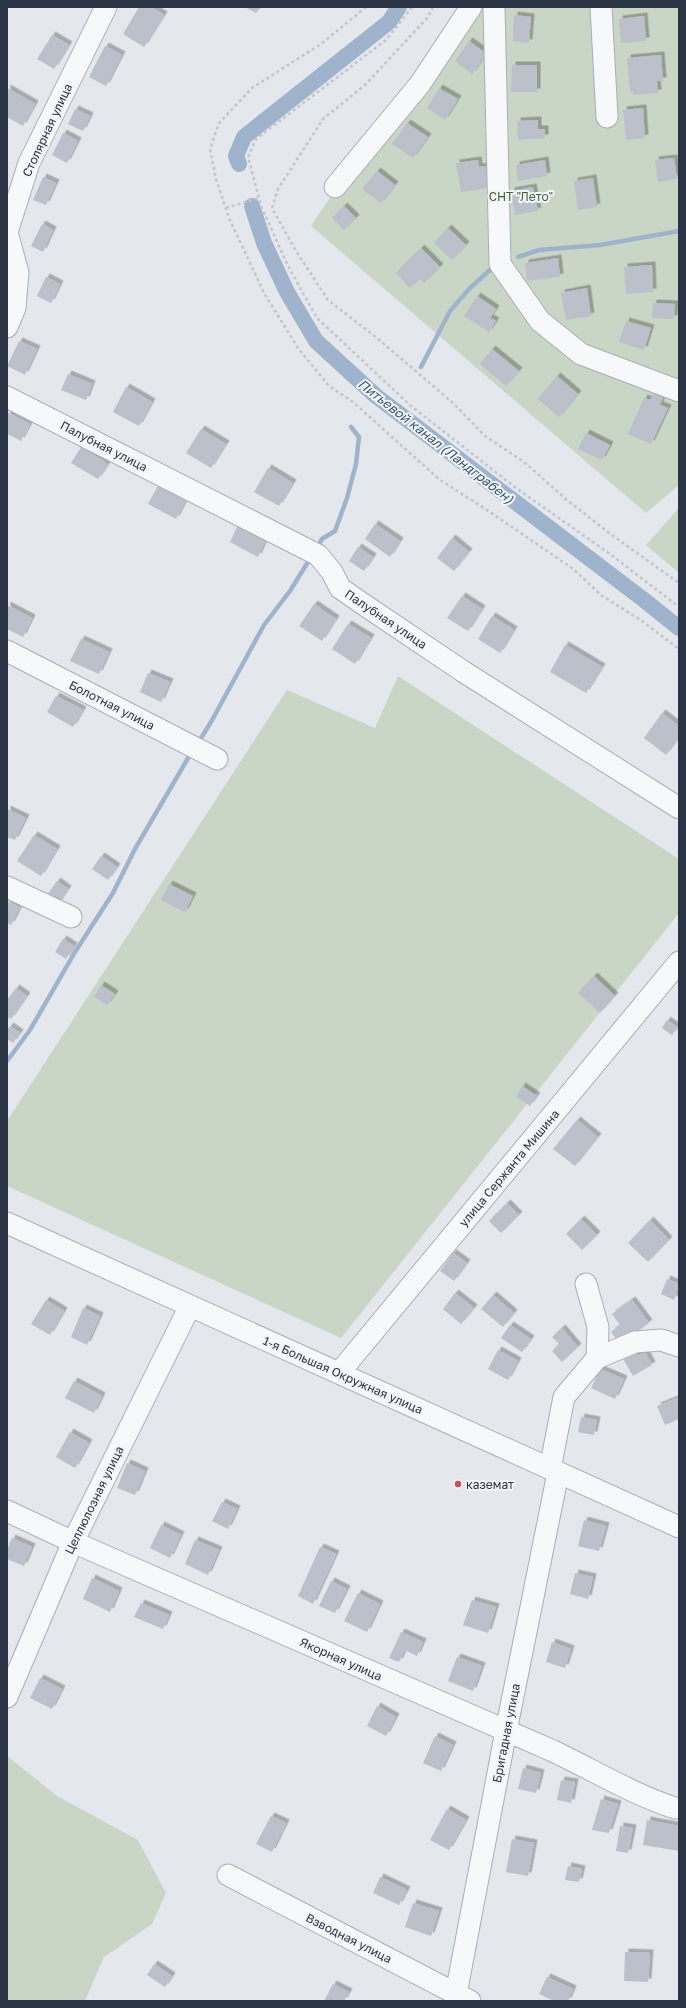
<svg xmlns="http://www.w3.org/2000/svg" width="686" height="2008" font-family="'Golos Text',sans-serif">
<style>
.green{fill:#c9d6c5}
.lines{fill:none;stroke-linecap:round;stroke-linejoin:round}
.stream{stroke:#9fb4cc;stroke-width:4.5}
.canal{stroke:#9fb4cc;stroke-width:16}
.building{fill:#bbc0ca;filter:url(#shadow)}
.minor-casing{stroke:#a9aeb7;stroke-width:23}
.path{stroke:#c2c5cb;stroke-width:2.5;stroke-dasharray:3 3;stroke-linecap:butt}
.minor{stroke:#f7f8fa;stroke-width:21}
.poi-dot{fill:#d1495b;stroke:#f4f6f9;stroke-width:1.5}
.labels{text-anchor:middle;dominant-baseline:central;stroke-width:4;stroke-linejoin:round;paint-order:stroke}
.street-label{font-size:12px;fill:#2b3445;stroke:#f4f6f9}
.park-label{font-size:12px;fill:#3f6138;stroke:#f4f6f9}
.poi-label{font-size:12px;fill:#2b3445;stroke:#f4f6f9;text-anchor:start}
.water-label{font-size:13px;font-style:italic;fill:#34527a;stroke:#f4f6f9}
</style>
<defs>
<filter id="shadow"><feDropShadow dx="3.5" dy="-3.5" stdDeviation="0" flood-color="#0004"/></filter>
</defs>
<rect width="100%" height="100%" fill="#e4e7ec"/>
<path class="green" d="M458 7H679V485L646 513 311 226Z
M679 508V573L646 545Z
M398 676 679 859V913L341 1338 7 1186V1121L287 690 375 728Z
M7 1756 57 1796 138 1840 166 1893 152 1924 104 1957 85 2001H7Z"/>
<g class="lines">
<path class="stream" d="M518 257 539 250 600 245 679 231
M421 367 450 311 470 288 491 269
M316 549 322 539 335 531 347 498 356 464 359 437 351 427
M198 743 211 722 264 625 290 591 311 557
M7 1061 30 1030 75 952 113 893 135 849 191 753"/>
<path class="canal" d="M239 164 236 156 244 137 389 22 399 7
M252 206 264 243 287 292 316 341 376 396 644 600 679 628"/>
</g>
<path class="building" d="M139 7H151L164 15 144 47 123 34Z
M245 7H260L256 13Z
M514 15 531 17 529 43 513 41Z
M644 16 646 41 621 43 619 19Z
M52 35 69 45 54 69 37 59Z
M469 41 487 54 472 74 455 61Z
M105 46 122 55 106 86 89 77Z
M661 55 663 81H657L658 93 633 95V92H630L627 58Z
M512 65H537V92H511Z
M7 88 35 104 23 126 7 117Z
M439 88 458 99 445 120 427 108Z
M643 108 645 138 626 140 623 110Z
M75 109 90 116 83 131 68 124Z
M538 120V129H545V138L518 140 517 121Z
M407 123 428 137 413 158 392 144Z
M63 133 78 141 67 163 52 155Z
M674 158 677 179 658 182 655 160Z
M478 160 479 167 486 166 489 188 461 192 456 163Z
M545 160 547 176 518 181 516 165Z
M377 171 395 185 381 203 362 189Z
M43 177 56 183 46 205 33 200Z
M593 178 597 207 578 210 574 181Z
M533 187 538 211 515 215 511 191Z
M344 206 356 218 344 230 332 218Z
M42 224 53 230 43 252 31 246Z
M448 228 466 245 452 260 434 243Z
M421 248 440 267 424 283 420 279 410 288 396 273Z
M558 258 560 277 527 281 525 263Z
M652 265 653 292 626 294 624 267Z
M46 277 60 284 51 303 37 296Z
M587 288 591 316 566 320 561 293Z
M477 296 496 309 490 318 496 321 489 332 464 316Z
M653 303 675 304 674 319 652 318Z
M626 321 651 328 644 350 619 342Z
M19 341 37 349 25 375 7 366Z
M492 349 519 371 506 386 480 364Z
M68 374 92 384 86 400 61 390Z
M557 376 578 394 559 417 538 399Z
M126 387 152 402 139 426 113 412Z
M655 391 664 395 660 405 668 408 651 444 628 434 644 398 650 400Z
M7 412 30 424 21 441 7 434Z
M201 429 226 444 211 468 186 453Z
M586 433 610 445 602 460 578 449Z
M81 447 108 464 98 479 71 463Z
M268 468 293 483 279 506 254 492Z
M159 484 186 500 176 519 148 504Z
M375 524 400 541 390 557 365 539Z
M238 525 266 539 258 557 230 542Z
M452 538 469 552 454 571 437 558Z
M358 547 373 557 364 571 349 561Z
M462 596 482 609 468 631 447 618Z
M314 604 336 619 322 641 299 626Z
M7 605 32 618 23 637 7 629Z
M492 616 514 630 500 653 478 639Z
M348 624 371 638 355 664 332 649Z
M81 639 109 652 99 674 70 661Z
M565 645 602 667 586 693 550 672Z
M148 673 170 682 161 702 140 692Z
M56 696 83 710 73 727 47 712Z
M662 713 679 726V737L666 755 644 738Z
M7 809 26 818 15 840 7 837Z
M34 835 57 849 41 876 17 861Z
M101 856 117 867 108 880 92 869Z
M57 881 68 889 54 910 42 902Z
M169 884 193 896 185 912 161 900Z
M7 901 20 907 11 925 7 923Z
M63 939 74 946 66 959 55 952Z
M594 976 615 996 600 1013 578 993Z
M101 985 115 994 107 1005 94 997Z
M16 988 27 996 11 1019 7 1017V1000Z
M667 1020 677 1027 672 1035 662 1028Z
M10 1026 20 1033 13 1043 7 1039V1030Z
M522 1086 537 1096 530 1106 516 1097Z
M577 1120 598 1137 575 1166 553 1149Z
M507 1203 519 1215 501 1233 489 1221Z
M581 1219 597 1235 582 1250 566 1234Z
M650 1220 669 1240 648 1262 628 1243Z
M453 1253 467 1263 454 1281 440 1271Z
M667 1279 679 1284 674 1300 661 1294Z
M455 1293 474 1308 461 1324 443 1309Z
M493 1295 514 1313 503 1327 481 1309Z
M46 1300 64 1311 50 1335 31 1324Z
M632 1300 649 1323 620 1344 611 1332 620 1325 612 1314Z
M83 1308 100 1316 87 1345 71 1337Z
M510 1325 531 1339 522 1352 501 1338Z
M562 1328 578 1347 562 1362 552 1351 559 1344 552 1337Z
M634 1348 638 1356 645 1352 652 1365 633 1376 621 1355Z
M498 1350 518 1361 508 1380 488 1369Z
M600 1369 624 1379 615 1399 591 1388Z
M74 1381 102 1396 94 1413 65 1398Z
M677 1398 679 1402V1419L665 1425 657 1406Z
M581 1417 597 1420 594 1435 578 1432Z
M70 1432 89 1443 75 1468 56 1457Z
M127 1463 145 1471 135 1495 117 1488Z
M222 1502 237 1509 228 1529 212 1521Z
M584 1520 606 1526 599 1551 578 1546Z
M161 1525 181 1535 170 1558 150 1548Z
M12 1538 32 1547 24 1566 7 1559V1550Z
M195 1540 219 1550 208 1575 185 1564Z
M320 1547 336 1554 313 1604 298 1596Z
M575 1573 593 1577 588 1599 570 1594Z
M92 1578 119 1591 110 1612 83 1599Z
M331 1581 347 1589 335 1613 319 1606Z
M358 1593 380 1604 367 1632 344 1621Z
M472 1600 496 1607 488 1633 463 1625Z
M141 1603 169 1615 163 1629 134 1617Z
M401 1632 423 1642 417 1656 405 1650 399 1662 389 1658Z
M552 1642 571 1649 565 1668 546 1662Z
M457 1657 482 1666 473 1691 448 1681Z
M40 1678 62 1689 52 1709 30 1698Z
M377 1706 396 1717 386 1736 367 1726Z
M435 1736 453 1745 441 1771 423 1763Z
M523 1768 541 1773 536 1793 518 1789Z
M561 1780 575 1782 571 1803 557 1800Z
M601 1799 618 1804 609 1833 592 1830Z
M447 1809 466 1820 449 1850 430 1840Z
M271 1816 286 1823 272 1852 256 1844Z
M647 1820 679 1826V1851L643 1845Z
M620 1826 633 1828 628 1853 616 1851Z
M512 1839 534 1843 528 1876 506 1872Z
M568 1866 582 1869 579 1882 565 1880Z
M380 1877 407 1890 399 1905 373 1893Z
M413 1903 439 1911 431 1936 405 1927Z
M625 1952 650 1953 648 1982 624 1981Z
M154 1964 172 1976 165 1987 147 1975Z
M547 1977 573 1989 568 2001H554L539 1994Z
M333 1984 349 1992 344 2001H324Z"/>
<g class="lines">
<defs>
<path id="minor" d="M494 7 500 264 540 321 581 354 679 391
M601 7 607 117
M335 187 420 84 471 7
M7 327 15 308 18 273 7 232 29 163 106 7
M7 397 318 555 332 572 340 588 360 602 464 672 679 808
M7 651 217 759
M7 887 71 917
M7 1223 679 1527
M586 1284 598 1327 597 1358
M339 1373 679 962
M550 1469 564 1397 597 1358 635 1342 661 1340 679 1346
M7 1511 73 1542 553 1751C593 1770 632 1794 675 1808
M7 1697 73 1542 190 1306
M228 1875 470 2001
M456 1994 506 1731 558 1473"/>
</defs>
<use href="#minor" class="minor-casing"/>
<path class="path" d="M366 7 321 44 252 88 219 123 210 149 216 179 229 218 264 293 298 348 329 386 353 402 440 480 484 508 572 568 601 595 642 621 679 649
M412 7 386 40 256 139 248 157 261 206 288 266 317 318 411 406 516 488 610 554 679 607
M433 7 428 17 365 85 323 119 278 189 272 208 296 251 328 300 377 338 453 403 485 436 524 462 567 500 609 533 679 583
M226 208 259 198"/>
<use href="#minor" class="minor"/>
</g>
<circle class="poi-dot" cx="458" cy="1484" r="4"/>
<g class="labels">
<g class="street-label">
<text transform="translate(47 130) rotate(-65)">Столярная улица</text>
<text transform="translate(104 446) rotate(27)">Палубная улица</text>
<text transform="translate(386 619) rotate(34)">Палубная улица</text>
<text transform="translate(112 705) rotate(27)">Болотная улица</text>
<text transform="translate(509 1168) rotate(-50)">улица Сержанта Мишина</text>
<text transform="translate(343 1375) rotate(24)">1-я Большая Окружная улица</text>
<text transform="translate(94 1500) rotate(-64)">Целлюлозная улица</text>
<text transform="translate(341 1659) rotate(24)">Якорная улица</text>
<text transform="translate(506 1733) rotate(-79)">Бригадная улица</text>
<text transform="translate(349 1938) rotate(27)">Взводная улица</text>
</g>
<g class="park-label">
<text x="521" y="196">СНТ "Лето"</text>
</g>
<g class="poi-label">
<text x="466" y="1484">каземат</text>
</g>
<g class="water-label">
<text transform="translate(436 441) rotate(38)">Питьевой канал (Ландграбен)</text>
</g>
</g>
<rect width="686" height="2008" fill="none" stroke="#2b3445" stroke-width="16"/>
</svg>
